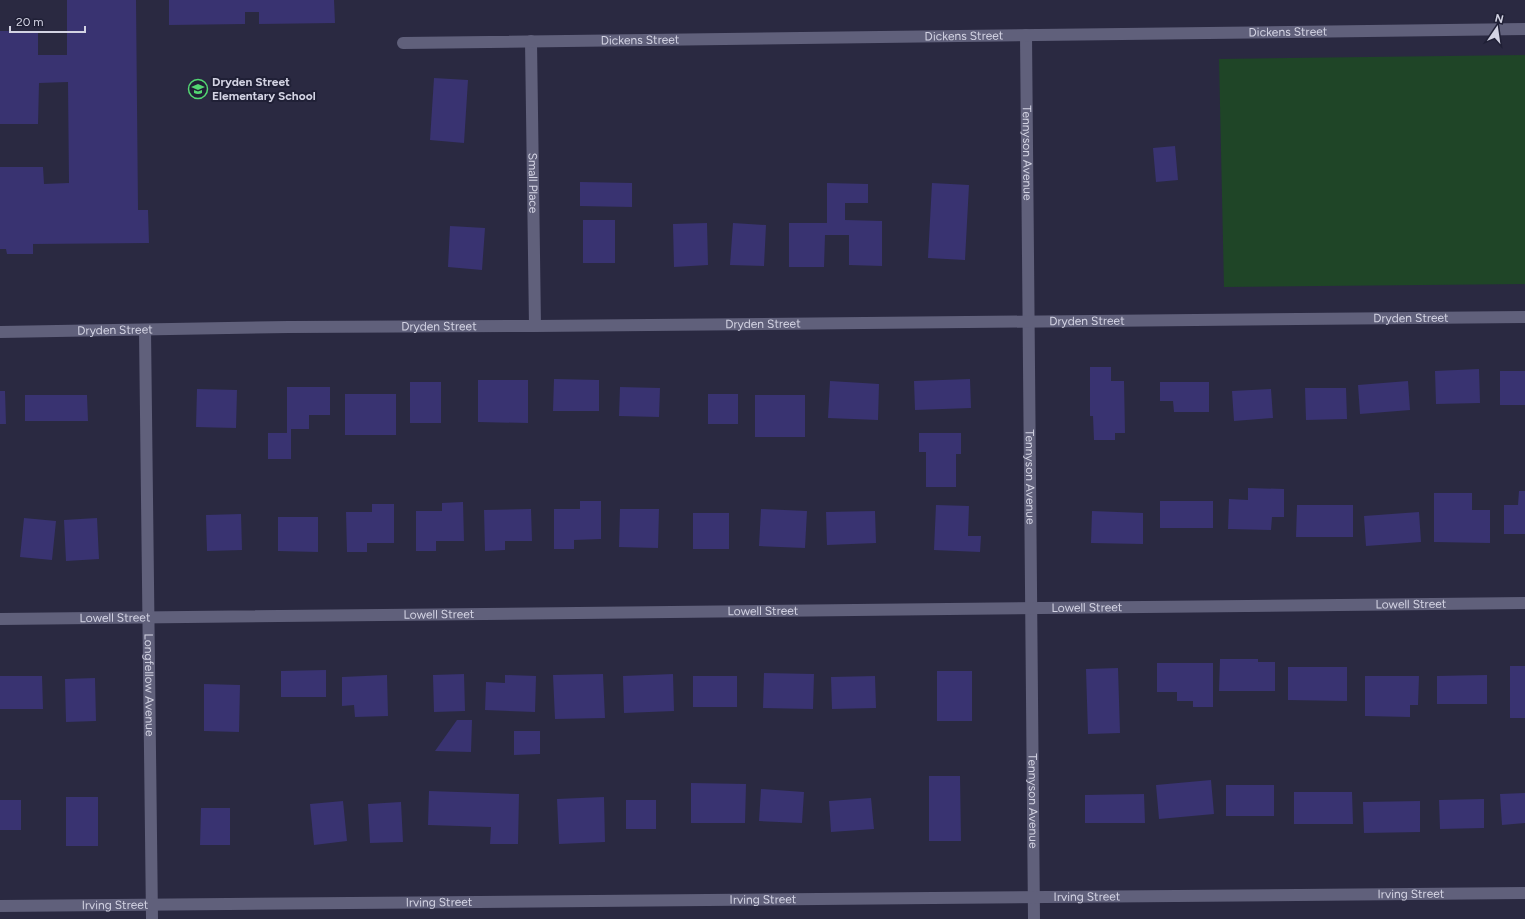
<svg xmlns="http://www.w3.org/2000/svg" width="1525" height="919" font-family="Figtree,sans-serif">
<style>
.green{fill:#1f4527}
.building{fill:#393371}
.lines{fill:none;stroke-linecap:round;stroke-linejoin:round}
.minor{stroke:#60607b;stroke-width:12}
.labels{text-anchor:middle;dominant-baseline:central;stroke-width:4;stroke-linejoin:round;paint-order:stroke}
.street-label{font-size:12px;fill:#d3d3e3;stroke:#202036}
.poi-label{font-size:12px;font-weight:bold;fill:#d3d3e3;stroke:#202036;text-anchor:start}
</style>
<rect width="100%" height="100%" fill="#2a2941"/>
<path class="green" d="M1525 55V284L1224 287 1219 59Z"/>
<path class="building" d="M67 0H136L138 210H148L149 243 33 244V254H7L6 249H0V167H43L44 184 69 183 68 82 39 83 38 124H0V31H38V55H67Z
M169 0H334L335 23 259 24V12H245V24L169 25Z
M434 78 468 80 464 143 430 140Z
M1175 146 1178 180 1156 182 1153 148Z
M580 182 632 183V207L580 206Z
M827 183 868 184V203H845V220L882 221V266L849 265V235H825L824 267H789V223H827Z
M932 183 969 185 965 260 928 258Z
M583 220H615V263H583Z
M707 223 708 265 674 267 673 224Z
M733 223 766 225 764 266 730 265Z
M450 226 485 228 482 270 448 267Z
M1090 367H1111V381H1124L1125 433H1115V440H1094L1093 416H1090Z
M1479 369 1480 403 1436 404 1435 371Z
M1500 371H1525V405H1500Z
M554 379 599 380V411H553Z
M970 379 971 408 915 410 914 381Z
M478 380H528V423L478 422Z
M830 381 879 384 878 420 828 418Z
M1408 381 1410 410 1360 414 1358 385Z
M410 382H441V423H410Z
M1160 382H1209V412H1174L1173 401H1160Z
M287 387H330V415H309V429H291V459H268V433H287Z
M620 387 660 388 659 417 619 416Z
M1305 388H1346L1347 419 1306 420Z
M197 389 237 390 236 428 196 427Z
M1271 389 1273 418 1234 421 1232 391Z
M0 391H5L6 424H0Z
M345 394H396V435H345Z
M708 394H738V424H708Z
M25 395H87L88 421H25Z
M755 395H805V437H755Z
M919 433H961V454H956V487H926V452H919Z
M1248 488 1284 489V517H1272L1271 530 1228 529 1229 499 1248 500Z
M1519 491H1525V534H1504V505H1518Z
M1434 493H1472V510H1490V543L1434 542Z
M580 501H601V539L574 540V549H554V509H580Z
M1160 501H1213V528H1160Z
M463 502 464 541H436V551H416V511H442V503Z
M372 504H394V543H367V552H347L346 512H372Z
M936 505 969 506 968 536H981L980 552 934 550Z
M1297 505H1353V537H1296Z
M531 509 532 541H505V550L485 551 484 510Z
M620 509H659L658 548 619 547Z
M761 509 807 511 805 548 759 546Z
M875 511 876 543 827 545 826 512Z
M1092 511 1143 513V544L1091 543Z
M1419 512 1421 542 1366 546 1364 516Z
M693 513H729V549H693Z
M241 514 242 550 207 551 206 515Z
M278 517H318V552L278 551Z
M24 518 56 521 52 560 20 557Z
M97 518 99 559 66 561 64 520Z
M1220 659H1258V662H1275V691H1219Z
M1157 663H1213V707H1193V701H1177V692H1157Z
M1510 666H1525V718H1510Z
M1288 667H1347V701L1288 700Z
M1118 668 1120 733 1088 734 1086 669Z
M326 670V697H281V671Z
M937 671H972V721H937Z
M764 673 814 674 813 709 763 708Z
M464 674 465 711 434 712 433 675Z
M603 674 605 718 555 719 553 675Z
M673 674 674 711 624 713 623 676Z
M387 675 388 716 355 717 354 705 342 706V677Z
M505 675 536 676 535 712 485 710 486 682 505 683Z
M1487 675V704H1437V676Z
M0 676H42L43 709H0Z
M693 676H737V707H693Z
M875 676 876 708 832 709 831 677Z
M1365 676H1419L1418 705H1410V717L1365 716Z
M95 678 96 721 66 722 65 679Z
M204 684 240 685 239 732 204 731Z
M457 720H472L471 752 435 751Z
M514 731H540V754L514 755Z
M929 776H960L961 841H929Z
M1211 780 1214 814 1159 819 1156 785Z
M691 783 746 784 745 823H691Z
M1226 785H1274V816H1226Z
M761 789 804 792 802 823 759 821Z
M429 791 519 794 518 844H490L491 827 428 825Z
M1294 792H1352L1353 824H1294Z
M1525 793V823L1502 825 1500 794Z
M1144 794 1145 823H1085V795Z
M66 797H98V846H66Z
M604 797 605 842 559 844 557 799Z
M871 798 874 829 831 832 829 801Z
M1484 799V828L1440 829 1439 800Z
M0 800H21V830H0Z
M626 800H656V829H626Z
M343 801 347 841 314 845 310 804Z
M1420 801V832L1364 833 1363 802Z
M401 802 403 842 370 843 368 804Z
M201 808H230V845H200Z"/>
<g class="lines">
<g class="minor">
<path id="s1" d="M1026 35 1034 919"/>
<path id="s2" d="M531 41 535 326"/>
<path id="s3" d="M403 43 1525 29"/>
<path id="s4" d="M145 330 152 919"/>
<path id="s5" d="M0 332 289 327 535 326 1525 317"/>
<path id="s6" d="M0 619 1525 603"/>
<path id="s7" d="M0 906 1525 893"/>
</g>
</g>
<defs>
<symbol id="school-ring" viewBox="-11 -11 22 22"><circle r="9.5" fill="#202036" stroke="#53d672" stroke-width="1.5"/><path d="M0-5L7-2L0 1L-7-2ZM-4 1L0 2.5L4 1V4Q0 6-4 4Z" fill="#53d672"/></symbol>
</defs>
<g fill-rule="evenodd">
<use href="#school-ring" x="187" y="78" width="22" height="22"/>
</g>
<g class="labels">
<g class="street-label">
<text stroke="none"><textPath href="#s3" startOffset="885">Dickens Street</textPath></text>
<text stroke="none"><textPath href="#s3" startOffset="561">Dickens Street</textPath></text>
<text stroke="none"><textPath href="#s3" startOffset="237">Dickens Street</textPath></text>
<text stroke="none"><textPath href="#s1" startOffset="118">Tennyson Avenue</textPath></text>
<text stroke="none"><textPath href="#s2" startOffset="142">Small Place</textPath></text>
<text stroke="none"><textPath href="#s5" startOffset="1411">Dryden Street</textPath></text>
<text stroke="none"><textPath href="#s5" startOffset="1087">Dryden Street</textPath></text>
<text stroke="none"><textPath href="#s5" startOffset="763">Dryden Street</textPath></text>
<text stroke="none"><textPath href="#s5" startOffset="439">Dryden Street</textPath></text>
<text stroke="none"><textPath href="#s5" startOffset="115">Dryden Street</textPath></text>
<text stroke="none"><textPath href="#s1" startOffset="442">Tennyson Avenue</textPath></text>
<text stroke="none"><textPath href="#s6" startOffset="1411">Lowell Street</textPath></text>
<text stroke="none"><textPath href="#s6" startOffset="1087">Lowell Street</textPath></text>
<text stroke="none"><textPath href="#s6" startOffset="763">Lowell Street</textPath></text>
<text stroke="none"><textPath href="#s6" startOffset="439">Lowell Street</textPath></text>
<text stroke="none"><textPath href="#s6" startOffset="115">Lowell Street</textPath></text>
<text stroke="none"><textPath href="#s4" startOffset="355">Longfellow Avenue</textPath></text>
<text stroke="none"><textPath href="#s1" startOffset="766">Tennyson Avenue</textPath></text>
<text stroke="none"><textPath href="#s7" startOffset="1411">Irving Street</textPath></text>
<text stroke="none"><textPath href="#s7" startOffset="1087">Irving Street</textPath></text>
<text stroke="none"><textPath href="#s7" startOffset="763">Irving Street</textPath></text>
<text stroke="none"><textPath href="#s7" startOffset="439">Irving Street</textPath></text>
<text stroke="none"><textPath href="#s7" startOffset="115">Irving Street</textPath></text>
</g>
<g class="poi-label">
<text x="212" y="82">Dryden Street<tspan x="212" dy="14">Elementary School</tspan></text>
</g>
</g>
<g transform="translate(1497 28) rotate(13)" stroke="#202036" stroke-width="3" paint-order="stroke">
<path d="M0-3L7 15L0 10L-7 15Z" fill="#d3d3e3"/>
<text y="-6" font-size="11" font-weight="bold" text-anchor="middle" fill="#d3d3e3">N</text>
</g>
<path d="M10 26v6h75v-6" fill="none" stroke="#d3d3e3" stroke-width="2"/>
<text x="16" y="26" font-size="12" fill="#d3d3e3" stroke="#202036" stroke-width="3" paint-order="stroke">20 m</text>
</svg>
